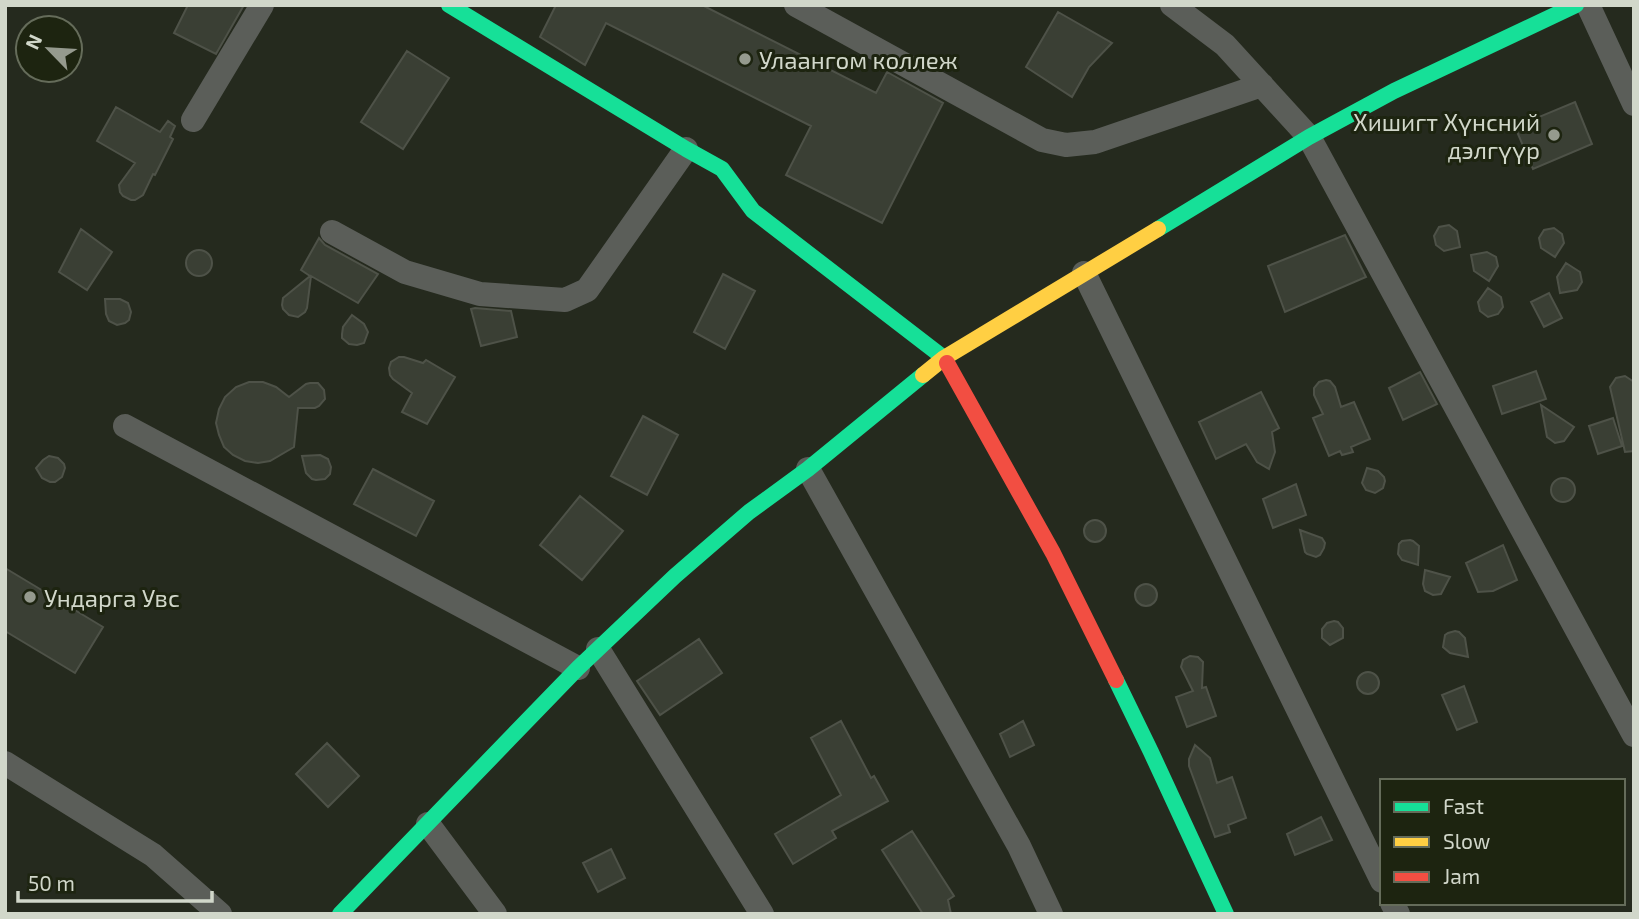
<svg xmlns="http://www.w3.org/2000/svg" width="1639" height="919" font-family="'Exo 2',sans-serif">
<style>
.building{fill:#3a3f34;stroke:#4e5248;stroke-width:2}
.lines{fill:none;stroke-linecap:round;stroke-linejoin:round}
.street{stroke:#5b5e59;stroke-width:24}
.fast{stroke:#16e098;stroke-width:16}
.slow{stroke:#ffcf43;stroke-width:16}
.jam{stroke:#f24e42;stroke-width:16}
.poi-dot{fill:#959a8e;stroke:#1d2410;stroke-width:2.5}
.labels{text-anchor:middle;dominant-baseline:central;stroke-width:6;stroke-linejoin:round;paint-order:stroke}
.poi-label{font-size:24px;fill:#d1d7ca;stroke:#1d2410;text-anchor:start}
</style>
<rect width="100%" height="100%" fill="#252a1e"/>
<path class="building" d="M188 5H244L216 54 174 33Z
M556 5H702L876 93 887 72 943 103 882 223 786 175 811 126 606 23 585 65 540 37Z
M1058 12 1112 43 1089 67 1072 97 1026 67Z
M407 51 449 78 403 149 361 122Z
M1575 102 1592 144 1533 169 1515 127Z
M116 107 160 132 168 121 175 126 170 137 173 139 155 175 153 174 143 195 135 200H131L123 196 120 192 119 185 135 163 97 141Z
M1449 225 1457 231 1460 247 1444 251 1436 245 1434 236 1439 227Z
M1554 228 1562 234 1564 243 1555 257 1541 248 1539 238 1544 230Z
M81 229 112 252 87 290 59 272Z
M1345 235 1366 277 1285 312 1268 266Z
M319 238 325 245 378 274 358 303 311 276 307 308 305 312 298 317 289 315 283 309 282 305 283 298 310 276 301 270Z
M186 263a13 13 0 1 1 26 0a13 13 0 1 1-26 0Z
M1487 252 1496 257 1498 266 1489 281 1474 271 1471 255Z
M1566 263 1580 272 1582 282 1577 290 1560 293 1557 277Z
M723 274 755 291 725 349 694 332Z
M1488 288 1501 297 1503 307 1498 314 1488 317 1480 311 1478 302Z
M1549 293 1562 318 1544 327 1531 302Z
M105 299H120L128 303 131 312 129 320 125 323 117 325 109 321 106 314Z
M475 308 511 311 517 337 481 346 471 309Z
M352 315 364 324 368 332 364 343 357 345 349 344 342 338V334L343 327Z
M399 357H404L423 363 426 360 455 377 427 424 402 412 412 393 393 379 390 375 389 368 391 362Z
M1536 371 1546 399 1502 414 1493 386Z
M1420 372 1437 404 1403 420 1389 388Z
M1625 376 1634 382V451L1625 452 1610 387 1616 378Z
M1326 380 1330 381 1335 387 1341 407 1354 402 1370 439 1351 447 1353 452 1342 455 1340 451 1329 456 1313 418 1323 414 1314 395V388L1319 382Z
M249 382H263L276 387 289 397 306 384 310 383H318L324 390 325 399 319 406 315 408H298L294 447 270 461 258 463 245 461 233 455 224 447 219 435 216 423 219 409 225 397 236 387Z
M1261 392 1279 428 1272 432 1275 452 1269 469 1257 462 1246 444 1216 459 1199 422Z
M1541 405 1574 427 1564 441 1555 443 1547 437Z
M643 416 678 435 647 495 611 476Z
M1613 418 1622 446 1598 454 1589 426Z
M320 455 328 459 331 467 330 474 325 479 316 480 312 479 306 473 302 456Z
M49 456 58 458 64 464 65 468 62 477 55 482H50L42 478 36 468 43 460Z
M1367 468 1378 471 1384 477 1385 481 1383 488 1375 493 1366 490 1362 483Z
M373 469 434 501 416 536 354 504Z
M1551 490a12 12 0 1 1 24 0a12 12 0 1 1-24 0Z
M1296 484 1306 515 1273 528 1263 499Z
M580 496 623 531 582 580 540 545Z
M1084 531a11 11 0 1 1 22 0a11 11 0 1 1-22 0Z
M1300 530 1322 538 1325 543 1324 548 1320 555 1316 557 1307 554 1305 552Z
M1410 540 1413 541 1419 546 1418 565 1402 560 1398 554 1399 544 1402 541Z
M1503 545 1517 580 1493 591 1478 592 1466 563Z
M5 568 103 627 75 673 5 631Z
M1425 570 1450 577 1441 594 1433 595 1425 591 1423 584Z
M1135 595a11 11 0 1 1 22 0a11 11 0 1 1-22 0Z
M1334 621 1338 622 1343 628V638L1330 645 1322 638V629L1327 623Z
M1455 631 1459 632 1465 638 1468 657 1450 653 1443 647 1445 635 1448 633Z
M699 639 722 673 660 715 637 681Z
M1190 656 1198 657 1203 662 1202 688 1206 687 1216 716 1187 727 1176 697 1193 691 1181 667 1183 660Z
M1357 683a11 11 0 1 1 22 0a11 11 0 1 1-22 0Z
M1464 686 1477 722 1457 730 1442 695Z
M841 721 871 778 874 776 888 801 832 831 836 838 793 864 775 834 841 795 811 738Z
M1023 721 1034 745 1010 757 1000 734Z
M327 743 359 776 328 807 296 774Z
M1195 745 1210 758 1217 783 1232 777 1246 818 1228 825 1230 832 1215 837 1189 766V759Z
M1321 817 1332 840 1295 855 1287 834Z
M912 831 954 896 948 900 951 914H923L882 850Z
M611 849 625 878 598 892 583 863Z"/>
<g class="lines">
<path class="street" d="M796 5 1042 140 1066 145 1095 142 1262 85
M1172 5 1225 45 1309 137 1634 735
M1588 5 1634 104
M193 120 262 5
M332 232 405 272 480 294 565 300 587 290 686 149
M1084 273 1382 881
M125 426 578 668
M808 469 1019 846 1051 914
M598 649 762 914
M5 763 153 855 220 914
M428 824 495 914
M1392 903 1398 914"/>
<path class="fast" d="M449 5 686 149 722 169 753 211 944 358 947 363
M1158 229 1309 137 1394 91 1576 5
M1116 680 1151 752 1226 914
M340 914 578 668 675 576 749 512 808 469 923 375"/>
<path class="slow" d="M923 375 944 358 1158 229"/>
<path class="jam" d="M947 363 1053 553 1116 680"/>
</g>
<g class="poi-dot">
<circle cx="745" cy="59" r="7"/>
<circle cx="1554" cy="135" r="7"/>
<circle cx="30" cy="597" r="7"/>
</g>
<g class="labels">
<g class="poi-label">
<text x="759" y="59">Улаангом коллеж</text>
<text x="1540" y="121" text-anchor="end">Хишигт Хүнсний<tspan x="1540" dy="28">дэлгүүр</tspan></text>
<text x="44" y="597">Ундарга Увс</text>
</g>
</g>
<rect width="1639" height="919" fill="none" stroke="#d1d7ca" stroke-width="14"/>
<rect x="1380" y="779" width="245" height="126" fill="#1d2410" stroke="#656c5a" stroke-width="2"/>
<rect x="1394" y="802" width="35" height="10" fill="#16e098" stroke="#656c5a" stroke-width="2"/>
<text x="1443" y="814" font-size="21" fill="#d1d7ca">Fast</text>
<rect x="1394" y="837" width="35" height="10" fill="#ffcf43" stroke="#656c5a" stroke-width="2"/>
<text x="1443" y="849" font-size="21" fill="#d1d7ca">Slow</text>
<rect x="1394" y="872" width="35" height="10" fill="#f24e42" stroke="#656c5a" stroke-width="2"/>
<text x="1443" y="884" font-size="21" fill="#d1d7ca">Jam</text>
<g transform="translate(49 49) rotate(295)"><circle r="33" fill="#1d2410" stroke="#656c5a" stroke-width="2"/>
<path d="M0-5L12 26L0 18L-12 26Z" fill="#959a8e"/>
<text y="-10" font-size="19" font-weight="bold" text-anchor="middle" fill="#d1d7ca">N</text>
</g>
<path d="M18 891v10h194v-10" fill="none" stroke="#d1d7ca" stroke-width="3.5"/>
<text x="28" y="891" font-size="21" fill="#d1d7ca" stroke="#1d2410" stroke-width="5" paint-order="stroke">50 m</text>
</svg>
